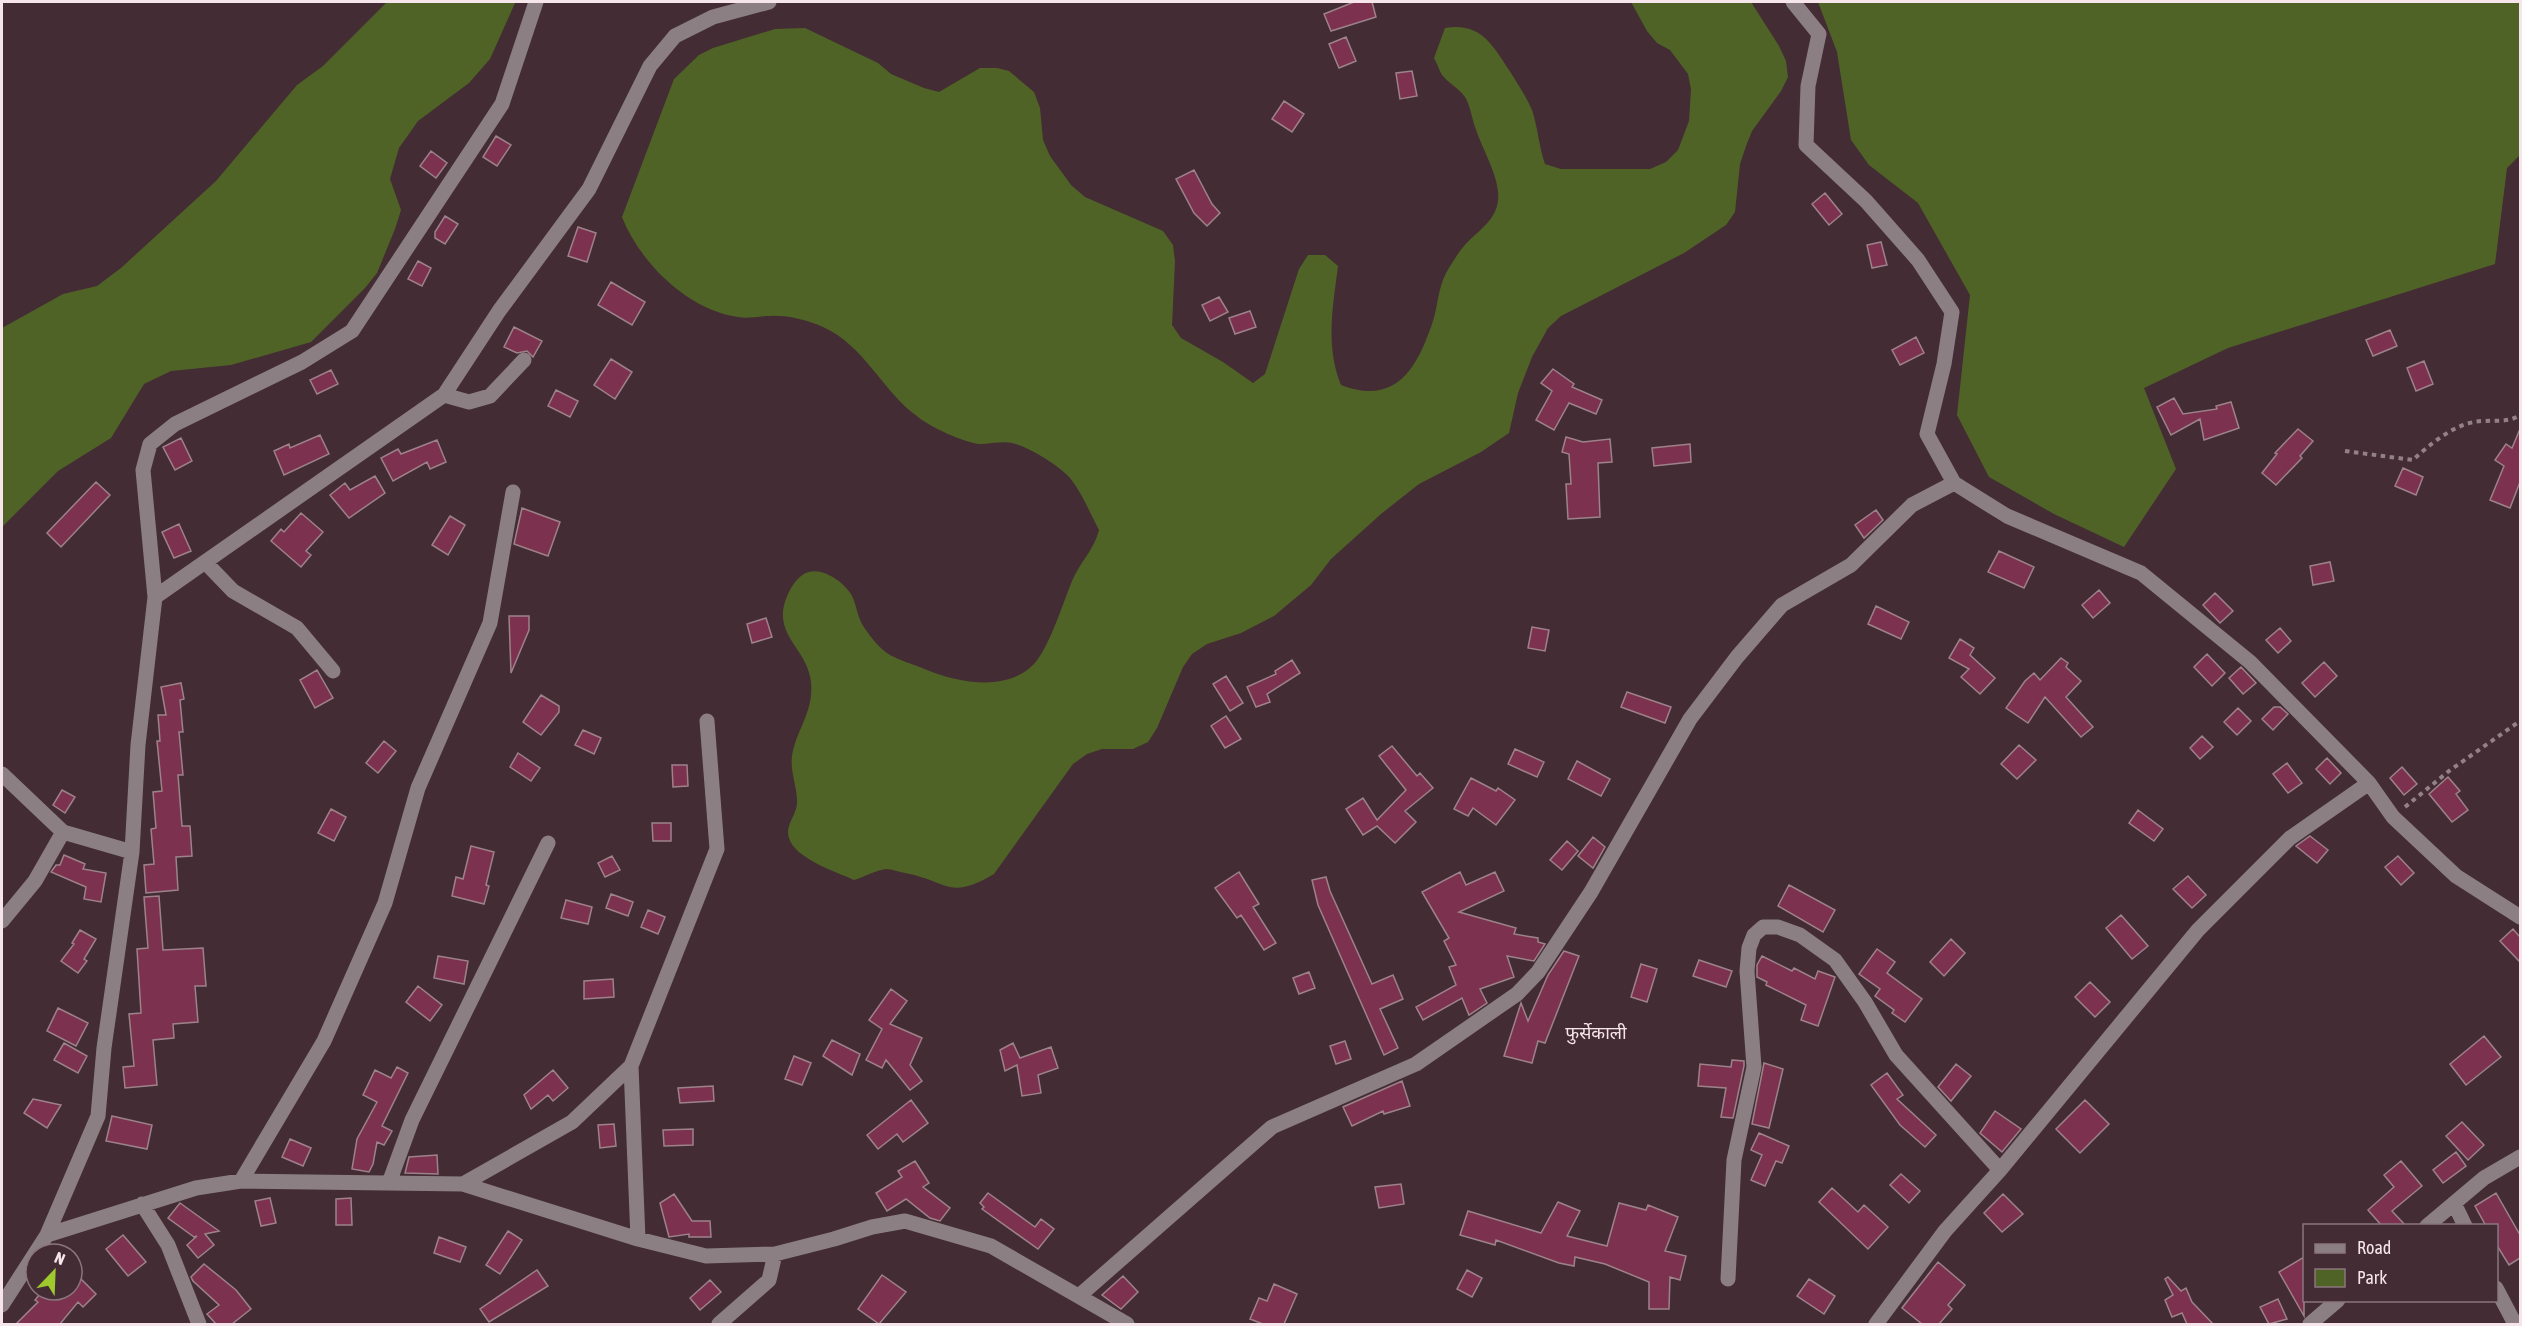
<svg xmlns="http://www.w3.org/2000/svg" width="2522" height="1326" font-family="'Asap Condensed','Noto Sans Devanagari',sans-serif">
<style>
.green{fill:#506326}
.building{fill:#7c324f;stroke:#9d828a;stroke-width:1.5}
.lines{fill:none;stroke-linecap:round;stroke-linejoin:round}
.path{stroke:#948087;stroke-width:4;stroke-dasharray:4.5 4.5;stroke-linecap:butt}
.minor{stroke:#8b7f83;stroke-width:15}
.labels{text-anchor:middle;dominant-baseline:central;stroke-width:4.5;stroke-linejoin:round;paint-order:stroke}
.quarter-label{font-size:18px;fill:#f6e6eb;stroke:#432c34}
</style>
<rect width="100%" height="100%" fill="#432c34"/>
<path class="green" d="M387 2 515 3 490 59 469 83 418 121 399 148 390 179 401 210 395 229 377 273 365 288 311 342 231 365 171 371 144 384 111 438 58 471 2 527V328L63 294 97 286 121 268 216 181 297 85 323 66Z
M1631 2H1751L1779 46 1786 61 1788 77 1781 91 1752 131 1746 146 1740 164 1735 212 1726 225 1684 253 1561 316 1548 328 1532 357 1518 393 1509 433 1481 452 1419 484 1381 514 1331 559 1311 585 1274 616 1241 633 1207 644 1192 654 1183 667 1157 728 1148 742 1133 749H1102L1087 754 1073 764 994 874C948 901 948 881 905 873 899 872 892 869 886 869 876 870 864 877 854 880 835 871 787 857 788 831 789 821 798 811 797 801 797 786 790 772 792 756 796 730 814 712 811 682 807 645 767 634 790 590 794 583 800 574 809 572 824 568 843 582 851 594 856 603 857 615 862 624 867 632 875 643 882 649 892 659 914 664 927 670 959 683 1007 692 1034 664 1049 648 1063 603 1072 581 1080 562 1094 550 1099 530 1090 513 1082 493 1070 478 1058 465 1029 447 1012 443 1002 441 990 444 980 444 965 443 930 427 918 417 883 392 864 345 823 327 807 320 787 315 770 316 759 316 748 319 738 317 688 310 640 263 622 217L674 79 699 55 713 48 775 29 805 28 878 63 891 74 924 88 939 92 980 68H997L1009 71 1034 92 1040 108 1043 140 1050 156 1071 185 1085 197 1163 231 1173 245 1175 261 1172 325 1181 338 1223 362 1253 383 1265 374 1299 269 1308 255H1325L1338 266C1333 306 1325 346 1341 385 1396 406 1417 369 1433 321 1438 305 1438 289 1446 273 1451 265 1457 254 1464 246 1479 229 1501 219 1498 191 1495 168 1482 149 1475 127 1472 118 1470 105 1465 97 1459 88 1448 83 1442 75 1439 70 1437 63 1434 58L1445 28C1480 22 1492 44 1509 70 1517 83 1526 96 1532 110 1538 128 1539 147 1545 164L1561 169H1650L1666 162 1678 150 1689 121 1691 89 1688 74 1670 50 1657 43 1647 31Z
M1818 2H2520V155L2507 168 2495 264 2228 348 2144 388 2176 469 2124 547 2054 514 1989 477 1957 415 1970 295 1918 203 1869 165 1851 140 1837 52Z"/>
<path class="building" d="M1354 2H1372L1376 17 1331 31 1324 14Z
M1346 37 1356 61 1339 68 1329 44Z
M1412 71 1417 96 1400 99 1396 73Z
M1284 101 1304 114 1292 132 1272 119Z
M496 136 511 145 497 166 483 157Z
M431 151 447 163 436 178 420 166Z
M1194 170 1212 204 1220 213 1207 226 1194 213 1176 179Z
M1825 193 1842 214 1829 225 1812 204Z
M445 216 458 224 445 244 435 238V232Z
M578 227 596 233 587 262 568 256Z
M1881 242 1887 265 1872 268 1867 245Z
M418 261 431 268 422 286 408 279Z
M611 282 645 302 632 325 598 305Z
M1219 297 1228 312 1210 321 1202 305Z
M1250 311 1256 327 1235 334 1229 318Z
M514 327 542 341 533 357 527 351 517 353 504 347Z
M2390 330 2397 346 2373 356 2366 340Z
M1916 337 1924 353 1900 365 1892 350Z
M611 359 632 372 615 399 594 385Z
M2424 361 2433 384 2416 391 2407 368Z
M1553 369 1574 384 1572 387 1602 400 1596 414 1569 403 1554 430 1536 420 1552 391 1541 383Z
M331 370 338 384 317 394 310 380Z
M556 390 578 401 570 417 548 406Z
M2174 398 2183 414 2217 409 2216 406 2231 402 2239 428 2204 440 2200 419 2171 435 2157 407Z
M2298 429 2313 441 2300 456 2302 458 2276 485 2262 473 2277 454 2275 453Z
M2520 429V482L2510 508 2490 500 2504 466 2495 460 2506 444 2512 448Z
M320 435 329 454 284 475 274 451 289 444 290 448Z
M1566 437 1583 442 1610 439 1612 462 1598 463 1600 517 1568 519 1566 484H1571L1569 454 1562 452Z
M181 438 192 461 175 470 163 447Z
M437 440 446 462 430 469 427 462 393 481 381 458 398 449 401 454Z
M1690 444 1691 462 1654 466 1652 448Z
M2403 468 2423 477 2416 495 2395 486Z
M375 476 385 493 349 518 330 495 345 483 350 490Z
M96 482 110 495 61 547 47 533Z
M522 508 560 522 548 556 514 544Z
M1876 510 1883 520 1864 538 1855 525Z
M301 513 323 532 306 551 311 555 301 567 271 541 281 529 284 532Z
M450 516 465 525 448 555 432 545Z
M179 524 191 551 174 558 162 532Z
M1999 551 2034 567 2024 588 1988 572Z
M2330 562 2334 581 2313 585 2310 566Z
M2099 590 2110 603 2093 618 2082 605Z
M2215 593 2233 611 2220 623 2203 605Z
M1876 606 1909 622 1901 639 1868 624Z
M509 616H529V630L511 673Z
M766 618 772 637 752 643 747 624Z
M1532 627 1549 630 1545 651 1528 648Z
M2280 628 2291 641 2278 653 2266 640Z
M1960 639 1974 648 1970 655 1995 678 1980 694 1961 677 1969 669 1949 658Z
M2207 654 2225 673 2212 686 2194 667Z
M2061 658 2068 663 2066 667 2081 681 2066 697 2093 727 2081 737 2045 697 2028 723 2006 708 2025 681 2034 673 2040 680Z
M1292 660 1300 673 1267 694 1270 702 1256 707 1247 687 1276 674 1275 671Z
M2324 662 2337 676 2315 697 2302 683Z
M2241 667 2256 683 2243 694 2229 678Z
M317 670 333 698 315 708 300 680Z
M1226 676 1243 703 1230 711 1213 684Z
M181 683 184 699 180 700 183 732H179L183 775H178L182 826H190L192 856 176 857 178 890 146 893 144 865 154 864 151 829 156 828 153 792 162 791 157 741H160L158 715H166L161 687Z
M1627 692 1671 707 1665 723 1621 707Z
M541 695 559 706V712L541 735 523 722Z
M2274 707H2280L2288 714 2273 730 2262 719Z
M2238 708 2251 721 2237 735 2224 722Z
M1226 716 1241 739 1225 748 1211 726Z
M583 730 601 738 594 754 575 745Z
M2202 736 2213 747 2200 759 2190 748Z
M384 741 396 751 378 773 366 763Z
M2019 745 2036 760 2017 779 2001 764Z
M1392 746 1417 776 1420 773 1433 788 1405 811 1416 822 1395 843 1377 826 1363 835 1346 809 1363 798 1377 820 1406 790 1379 756Z
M1515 749 1544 762 1537 777 1508 764Z
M518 753 540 768 531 781 510 767Z
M2327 758 2341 773 2330 784 2316 769Z
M1577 761 1610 779 1601 796 1568 779Z
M2287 763 2302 783 2288 793 2273 774Z
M672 765H687L688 786 673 787Z
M2402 767 2417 784 2404 795 2390 778Z
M2448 777 2460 791 2456 794 2468 810 2452 822 2429 794Z
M1471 778 1496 791 1498 788 1515 800 1496 825 1473 808 1468 816 1454 809Z
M62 790 75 797 65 813 53 805Z
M331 809 346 817 334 841 318 833Z
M2138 810 2163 829 2154 841 2129 823Z
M652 823H671V841H653Z
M2310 836 2328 850 2317 863 2296 846Z
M1593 837 1605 847 1593 868 1578 856Z
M1567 841 1578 851 1562 870 1550 860Z
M471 846 494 852 486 885 489 886 484 904 452 896 456 877 463 879Z
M64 855 85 864 83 869 106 873 101 902 84 899 86 887 51 872 56 865H60Z
M612 856 620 870 605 877 598 863Z
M2398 856 2414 873 2401 885 2385 867Z
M1239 872 1259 904 1253 907 1276 943 1264 950 1241 915 1237 918 1215 888Z
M1460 872 1466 885 1495 872 1504 891 1459 912 1516 928 1514 934 1538 938V942L1545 944 1534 961 1507 956 1514 977 1480 989 1487 1003 1469 1015 1462 998 1423 1020 1416 1007 1456 985 1449 967 1456 965 1444 941 1449 938 1422 892Z
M2188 876 2206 895 2192 908 2173 889Z
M1326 877 1330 891 1372 984 1393 975 1403 999 1380 1009 1398 1048 1384 1055 1318 905 1312 880Z
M1789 885 1835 910 1823 932 1778 906Z
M611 894 633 902 628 916 606 908Z
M159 896 163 950 203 948 206 986H195L198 1022 173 1024 174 1038 153 1040 157 1085 125 1088 123 1067 134 1066 129 1014 141 1013 137 949 148 948 144 897Z
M566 900 592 907 588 924 561 918Z
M648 910 665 917 658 934 641 927Z
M2121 915 2148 946 2132 959 2106 928Z
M2513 929 2520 937V962L2500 941Z
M80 930 96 939 84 959 87 961 78 973 61 961 74 944 72 943Z
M1951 939 1965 953 1944 976 1930 962Z
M1877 949 1895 962 1887 973 1922 999 1905 1022 1892 1013 1894 1010 1875 996 1880 989 1859 974Z
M1564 951 1579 956 1545 1043 1538 1041 1532 1063 1504 1056 1521 1003 1528 1021 1548 975Z
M438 956 468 961 464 984 434 978Z
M1762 956 1792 971 1794 968 1815 979 1818 971 1835 977 1818 1026 1801 1020 1806 1005 1766 985 1767 982 1757 977V965Z
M1699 960 1732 971 1726 987 1693 976Z
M1641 964 1657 969 1647 1002 1631 997Z
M1309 972 1315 988 1299 994 1293 978Z
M613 979 614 997 584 999V981Z
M2090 982 2110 1002 2095 1017 2075 997Z
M418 986 442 1005 430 1021 406 1002Z
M891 989 907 1001 890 1024 922 1038 910 1065 922 1081 910 1090 886 1060 882 1068 866 1060 882 1029 869 1020Z
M58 1008 88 1023 76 1046 47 1031Z
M2484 1036 2501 1057 2466 1085 2450 1064Z
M832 1040 860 1054 852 1075 823 1056Z
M1345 1041 1351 1059 1336 1064 1330 1046Z
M64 1043 87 1056 78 1073 54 1060Z
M1013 1043 1020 1058 1051 1047 1058 1068 1038 1075 1041 1093 1022 1096 1017 1065 1005 1071 1000 1050Z
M794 1056 811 1063 802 1085 785 1079Z
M1732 1060 1744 1061V1066L1733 1118 1721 1117 1726 1088 1698 1086 1700 1064 1731 1067Z
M1764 1063 1783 1069 1769 1128 1752 1124Z
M1956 1064 1971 1076 1951 1101 1938 1087Z
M397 1067 408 1073 382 1126 392 1131 384 1145 377 1142 373 1164 369 1172 352 1169 357 1139 377 1102 363 1095 375 1070 391 1078Z
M553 1070 568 1088 553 1101 548 1095 531 1109 524 1095Z
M1887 1073 1903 1095 1897 1099 1936 1135 1925 1147 1900 1125 1871 1085Z
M1402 1081 1410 1106 1384 1114 1383 1111 1352 1126 1343 1107Z
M713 1086 714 1101 680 1103 678 1088Z
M33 1099 61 1105 47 1128 24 1113Z
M911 1100 928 1123 903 1142 897 1134 878 1149 867 1135Z
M2085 1100 2109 1124 2080 1153 2056 1129Z
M1995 1111 2021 1129 2002 1152 1980 1133Z
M112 1116 152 1125 147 1149 106 1141Z
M2462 1122 2484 1145 2468 1160 2446 1136Z
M614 1124 616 1146 600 1148 598 1125Z
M693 1129V1145L664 1146 663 1130Z
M1759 1133 1789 1146 1782 1163 1776 1161 1765 1186 1751 1180 1762 1155 1751 1150Z
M290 1139 311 1148 303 1166 282 1157Z
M2456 1152 2466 1166 2443 1183 2433 1170Z
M437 1155 438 1174 405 1173 409 1157Z
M915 1161 929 1183 923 1187 950 1208 940 1221 930 1218 906 1199 887 1211 876 1193 902 1177 898 1171Z
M2401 1161 2422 1186 2392 1211 2406 1226H2382L2368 1210 2394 1187 2384 1175Z
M1901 1174 1920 1191 1909 1203 1890 1185Z
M1401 1184 1404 1204 1379 1208 1375 1187Z
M1832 1188 1858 1212 1864 1205 1888 1227 1868 1249 1819 1202Z
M988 1193 1035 1227 1041 1219 1054 1229 1038 1249 982 1209 984 1207 980 1203Z
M2496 1193 2520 1235V1258L2509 1265 2496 1244V1226H2486L2475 1206Z
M674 1194 692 1221H710L711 1237H689V1234L669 1237 660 1203Z
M2003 1194 2023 1214 2002 1232 1984 1213Z
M270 1198 276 1223 261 1226 255 1201Z
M351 1198 352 1225H336V1199Z
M1558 1202 1580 1211 1567 1236 1607 1246 1619 1203 1646 1210 1648 1205 1678 1217 1665 1251 1686 1256 1680 1280 1670 1277 1669 1309H1649V1282L1605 1264 1575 1257 1574 1266 1559 1263 1496 1240 1495 1245 1460 1235 1468 1211 1541 1233Z
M180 1203 219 1231 205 1234 214 1245 198 1258 187 1245 197 1236 194 1237 168 1218Z
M508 1231 522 1240 500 1274 486 1265Z
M123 1235 146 1262 128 1276 106 1249Z
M439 1237 466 1247 460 1262 434 1253Z
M2304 1257V1316L2279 1272Z
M1938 1262 1965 1285 1948 1305 1952 1309 1939 1324H1922L1902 1308Z
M204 1264 236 1290 251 1309 232 1324H216L207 1314 219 1305 193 1281 191 1277Z
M72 1270 96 1294 83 1307 78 1302 60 1324H16L38 1302 35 1300 43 1290H72Z
M537 1270 548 1286 489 1322 480 1309Z
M1467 1270 1482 1278 1472 1297 1457 1289Z
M882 1275 906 1292 879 1324 858 1309Z
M1123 1276 1138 1292 1121 1309 1102 1295Z
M2168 1277 2181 1291 2186 1288 2192 1302 2213 1324H2187L2182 1313 2172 1317 2165 1300 2173 1295 2165 1279Z
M1809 1279 1835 1296 1824 1314 1797 1296Z
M710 1280 721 1292 700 1310 690 1298Z
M1274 1284 1297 1294 1284 1324H1263L1250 1319 1259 1298 1267 1301Z
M2278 1299 2287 1319 2269 1324 2260 1307Z"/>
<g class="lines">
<path class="path" d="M2345 451 2413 460C2429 445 2452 426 2474 422 2489 419 2508 424 2520 415
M2405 807 2449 771 2520 721"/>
<path class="minor" d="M1793 2 1819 34 1808 86 1806 145 1866 201 1918 260 1952 312 1944 364 1927 434 1954 483 2007 516 2141 573 2250 662 2369 783 2393 817 2456 876 2520 917
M444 395 469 402 490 396 524 360
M205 562 233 591 297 628 333 671
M155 597 444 395 499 311 589 189 650 66 675 36 713 17 769 2
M2 774 63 832 132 852
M2 921 35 881 63 832
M631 1066 638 1239
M241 1181 324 1041 385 903 418 788 490 623 513 492
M389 1183 412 1120 548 843
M463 1184 572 1122 631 1066 717 849 707 721
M2454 1203 2465 1226
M142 1204 168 1245 199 1324
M2427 1226 2484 1178 2520 1157
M47 1235 196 1188 241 1181 463 1184 638 1239 706 1256 775 1254 834 1239 872 1227 905 1221 991 1246 1127 1324
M1728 1279 1734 1160 1754 1067 1747 971 1749 948 1754 935 1763 927H1778L1800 935 1835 960 1865 1002 1896 1055 2000 1170
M2496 1288 2515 1324
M1079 1296 1272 1127 1416 1064 1517 994 1538 972 1591 892 1690 719 1737 657 1782 605 1851 565 1912 505 1954 483
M2 1305 47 1235 98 1116 104 1048 132 852 138 745 155 597 143 470 150 444 175 424 302 362 352 331 502 104 536 2
M719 1324 769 1280 775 1254
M1876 1324 1945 1231 2000 1170 2198 930 2290 838 2369 783
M2310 1324 2338 1300"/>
</g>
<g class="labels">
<g class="quarter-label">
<text x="1596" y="1032">फुर्सेकाली</text>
</g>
</g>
<rect width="2522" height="1326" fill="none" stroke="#f6e6eb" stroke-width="6"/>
<rect x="2303" y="1224" width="195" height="78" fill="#432c34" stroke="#8b767d" stroke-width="1.5"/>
<rect x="2315" y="1244" width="30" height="9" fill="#8b7f83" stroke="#8b767d" stroke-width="1.5"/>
<text x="2357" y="1254" font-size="18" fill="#f6e6eb">Road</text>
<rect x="2315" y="1269" width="30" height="18" fill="#506326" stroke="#8b767d" stroke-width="1.5"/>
<text x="2357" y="1284" font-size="18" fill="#f6e6eb">Park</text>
<g transform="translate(54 1272) rotate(23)"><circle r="28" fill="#432c34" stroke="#8b767d" stroke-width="1.5"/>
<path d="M0-4.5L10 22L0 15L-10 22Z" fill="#9fca2e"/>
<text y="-9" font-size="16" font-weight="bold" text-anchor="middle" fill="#f6e6eb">N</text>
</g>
</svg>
